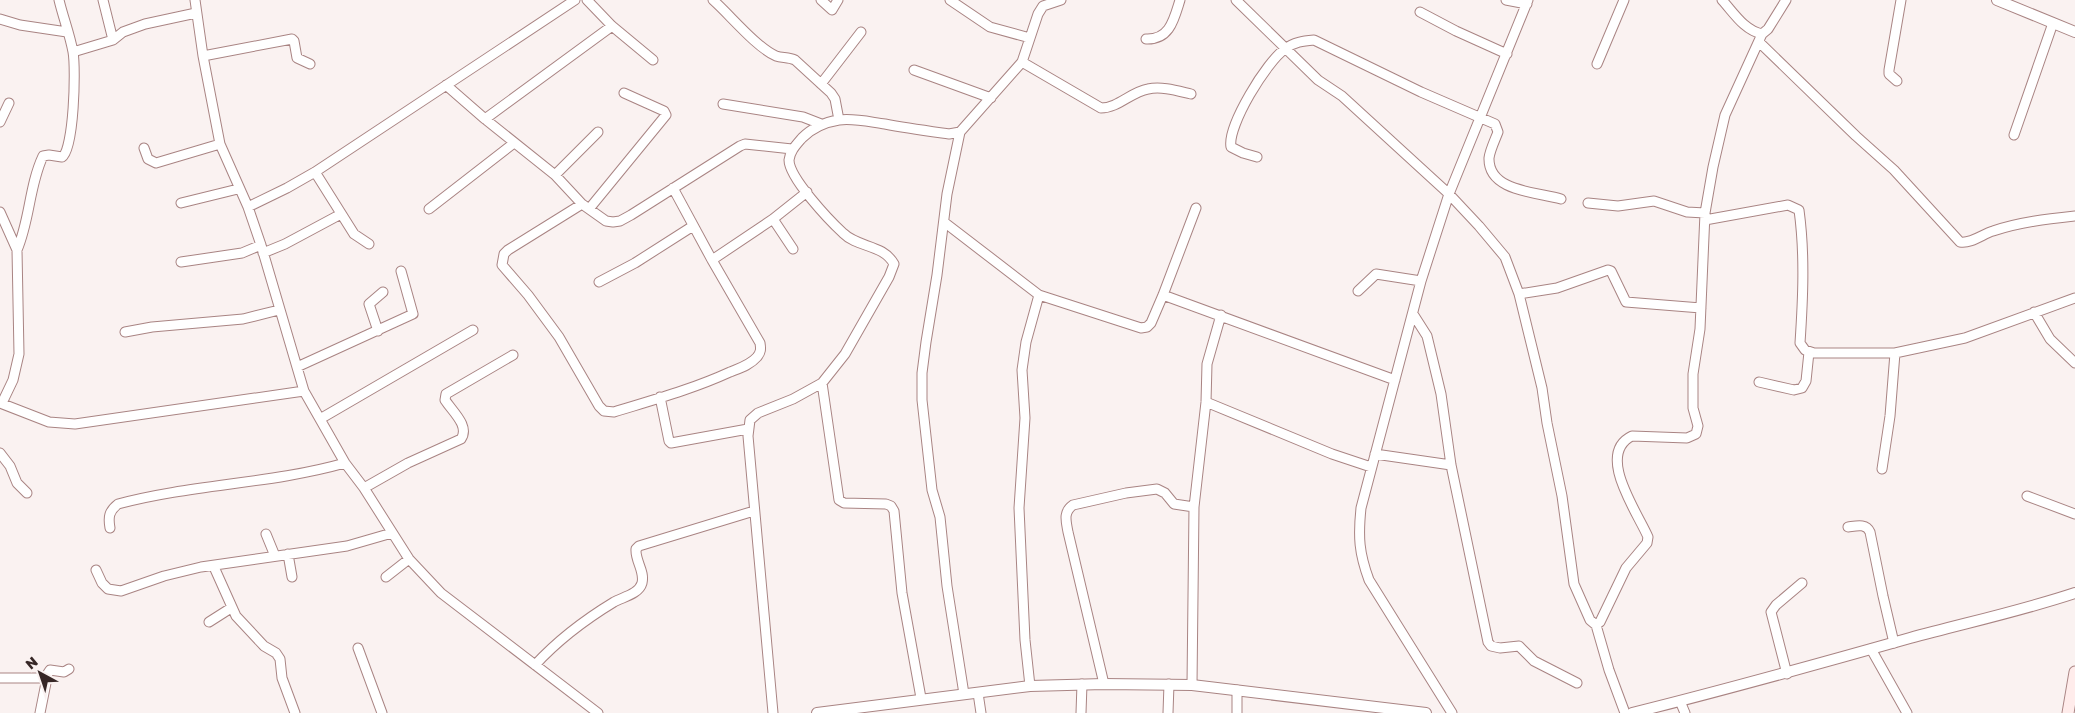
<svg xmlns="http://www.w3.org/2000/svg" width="2075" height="713" font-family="'Golos Text',sans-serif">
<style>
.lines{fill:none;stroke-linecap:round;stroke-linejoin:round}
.minor-casing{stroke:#a98483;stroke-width:11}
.tertiary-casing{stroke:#a98483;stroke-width:12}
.secondary-casing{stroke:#a98483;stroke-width:13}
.minor{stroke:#fff;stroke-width:9}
.tertiary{stroke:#fff;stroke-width:10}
.secondary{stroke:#ffeceb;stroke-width:11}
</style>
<rect width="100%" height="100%" fill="#faf2f1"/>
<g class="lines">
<defs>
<path id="minor" d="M103 0 113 40
M195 0 203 56 220 144 248 207 261 245 304 391 345 463 364 488 409 559 441 593 598 713
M587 0 612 26 653 60
M713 0C730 15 756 47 776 56 782 58 789 57 795 60L831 93 835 99 839 120
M821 0 832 10 838 0
M950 0 990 27 1030 38
M1236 0 1318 80 1342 96 1449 194 1479 226 1505 257 1519 294 1542 388 1547 423 1562 496 1574 584 1590 620 1596 625 1600 622 1626 568 1647 543 1648 537C1638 513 1595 454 1632 436L1687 438 1696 434 1698 426 1693 408V374L1700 329 1705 213 1713 167 1725 115 1762 34 1768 29 1786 0
M1506 0 1527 4
M1722 0C1734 13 1744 30 1762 34
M1420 12 1456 31 1507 54
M0 19 20 25 67 32
M1146 39C1170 40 1174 19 1180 0
M1759 42 1856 136 1894 170 1960 242C1971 244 1983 234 1993 231 2020 222 2047 219 2075 216
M73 52 113 40 123 32 145 24 196 13
M203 56 292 39 294 41 297 58 310 64
M1022 62 1101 108C1118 108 1131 92 1148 89 1162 86 1178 91 1191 94
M1597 64 1624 0
M914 70 991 98
M1897 81 1889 74V70L1901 0
M821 84 861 32
M446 85 485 119 555 175 582 204 606 221 613 222 620 221 631 215 740 146 745 144 792 149
M723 104 803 117 821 124
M485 119 612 26
M0 122 9 103
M960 132 947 194 937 275 926 342 922 373V400L932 490 940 517 947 586 964 694
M2014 135 2053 23
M144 148 148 159 156 163 220 144
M1257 157 1243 153 1231 147C1227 126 1267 61 1285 49 1294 42 1303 41 1314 40L1421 92 1495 124 1498 132C1495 140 1490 150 1489 158 1488 192 1538 192 1561 199
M315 172 354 234 369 244
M555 175 598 132
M181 203 238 189
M1588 203 1618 206 1654 201 1687 212 1705 213
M582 204 508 250 504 254 502 265 528 295 559 337 599 406 604 411 614 412C653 400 693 389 730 372 740 368 750 365 757 357 761 352 761 349 760 343L712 260 673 188
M248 207 287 188 315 172 575 0
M429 209 514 143
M589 209 666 115 664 111 624 93
M0 212 17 250
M773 219 793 249
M1705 220 1788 205 1799 210C1805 254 1803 298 1800 343L1805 350 1814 353H1895L1965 338 2075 298
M944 222 1039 295 1141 328 1147 327 1151 323 1163 295 1196 208
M263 253 285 244 341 214
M712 260 773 219 807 192
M181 262 242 253 261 245
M599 282 635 263 693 226
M1358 291 1376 274 1421 281
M1519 294 1557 288 1608 270 1611 271 1626 302 1701 308
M1163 295 1395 380
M2034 312 2050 339 2075 363
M1413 314 1427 336 1441 394 1451 465 1488 642 1491 646 1500 648 1519 646 1534 661 1577 683
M378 331 369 304 383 292
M125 332 152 327 243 319 279 310
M297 367 413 314 401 271
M1759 382 1794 390 1802 388 1806 381 1809 352
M822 383 839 500 844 503 886 504 891 506 894 511 902 593 921 698
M660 397 669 441 671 443 748 429
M1206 402 1332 454 1371 467
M0 403 49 422 75 424 304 391
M2 403 13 380 19 354 17 250C30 220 29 186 43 156L49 155 62 157C74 150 76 68 73 52 70 35 63 17 59 0
M320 419 473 330
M0 453 10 466 17 483 27 493
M1375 454 1451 465
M1882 469 1890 416 1895 353
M364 488 408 463 461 439C470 426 452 411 445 400L446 394 513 355
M2027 496 2075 514
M1848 527C1856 526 1866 523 1870 532L1883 596 1894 643
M110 528C108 517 109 511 118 504 193 484 271 484 345 463
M266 534 275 556
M288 554 292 577
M214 567 236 616 264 646 276 653 280 659 282 678 295 713
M96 570 102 583 108 589 121 591 164 576 201 567 347 546 392 533
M386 577 409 559
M209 622 231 608
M1596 625 1609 670 1625 713
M358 648 382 713
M1871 649 1907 713
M535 665C557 641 586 619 614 602 623 597 639 594 642 583 645 571 635 561 636 549L639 546 754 511
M1787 674 1771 612 1776 605 1802 583
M0 678H46
M1104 684 1068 532C1066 521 1063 512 1073 505L1126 493 1157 489 1165 493 1174 504 1194 507
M1192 685 1194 507 1206 402 1207 364 1221 315
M1030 686 1025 640 1019 508 1025 418 1022 370 1026 342 1039 295
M1237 690V713
M978 693 981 713
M1680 701 1685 713
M40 713 48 673 50 670 64 672 69 669
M773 713 748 436 750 420 758 413 793 399 822 383 845 354 889 277 894 264C883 244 858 248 843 233 830 221 789 178 789 160 790 151 796 145 802 138 812 128 826 122 839 120 854 118 870 122 885 124 906 128 928 131 949 134L960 132 1022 62 1038 14 1043 6 1061 0
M1081 713 1082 684
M1168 713 1169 684
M1452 713 1369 580C1359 553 1358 537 1361 508L1421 281 1449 194 1528 0"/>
<path id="tertiary" d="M1997 0 2075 32
M817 713 1030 686 1104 684 1192 685 1426 713
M1632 713C1725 690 1818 664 1910 638 1965 623 2021 611 2075 593"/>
<path id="secondary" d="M2068 713 2075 672"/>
</defs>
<use href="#minor" class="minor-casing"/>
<use href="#tertiary" class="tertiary-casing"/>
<use href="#secondary" class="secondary-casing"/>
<use href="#minor" class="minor"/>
<use href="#tertiary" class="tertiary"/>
<use href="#secondary" class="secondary"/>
</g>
<g transform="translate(40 673) rotate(320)" stroke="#faf2f1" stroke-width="4" paint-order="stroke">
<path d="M0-4L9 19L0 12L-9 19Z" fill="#362726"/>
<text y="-8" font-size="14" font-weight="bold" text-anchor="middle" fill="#362726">N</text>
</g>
</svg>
